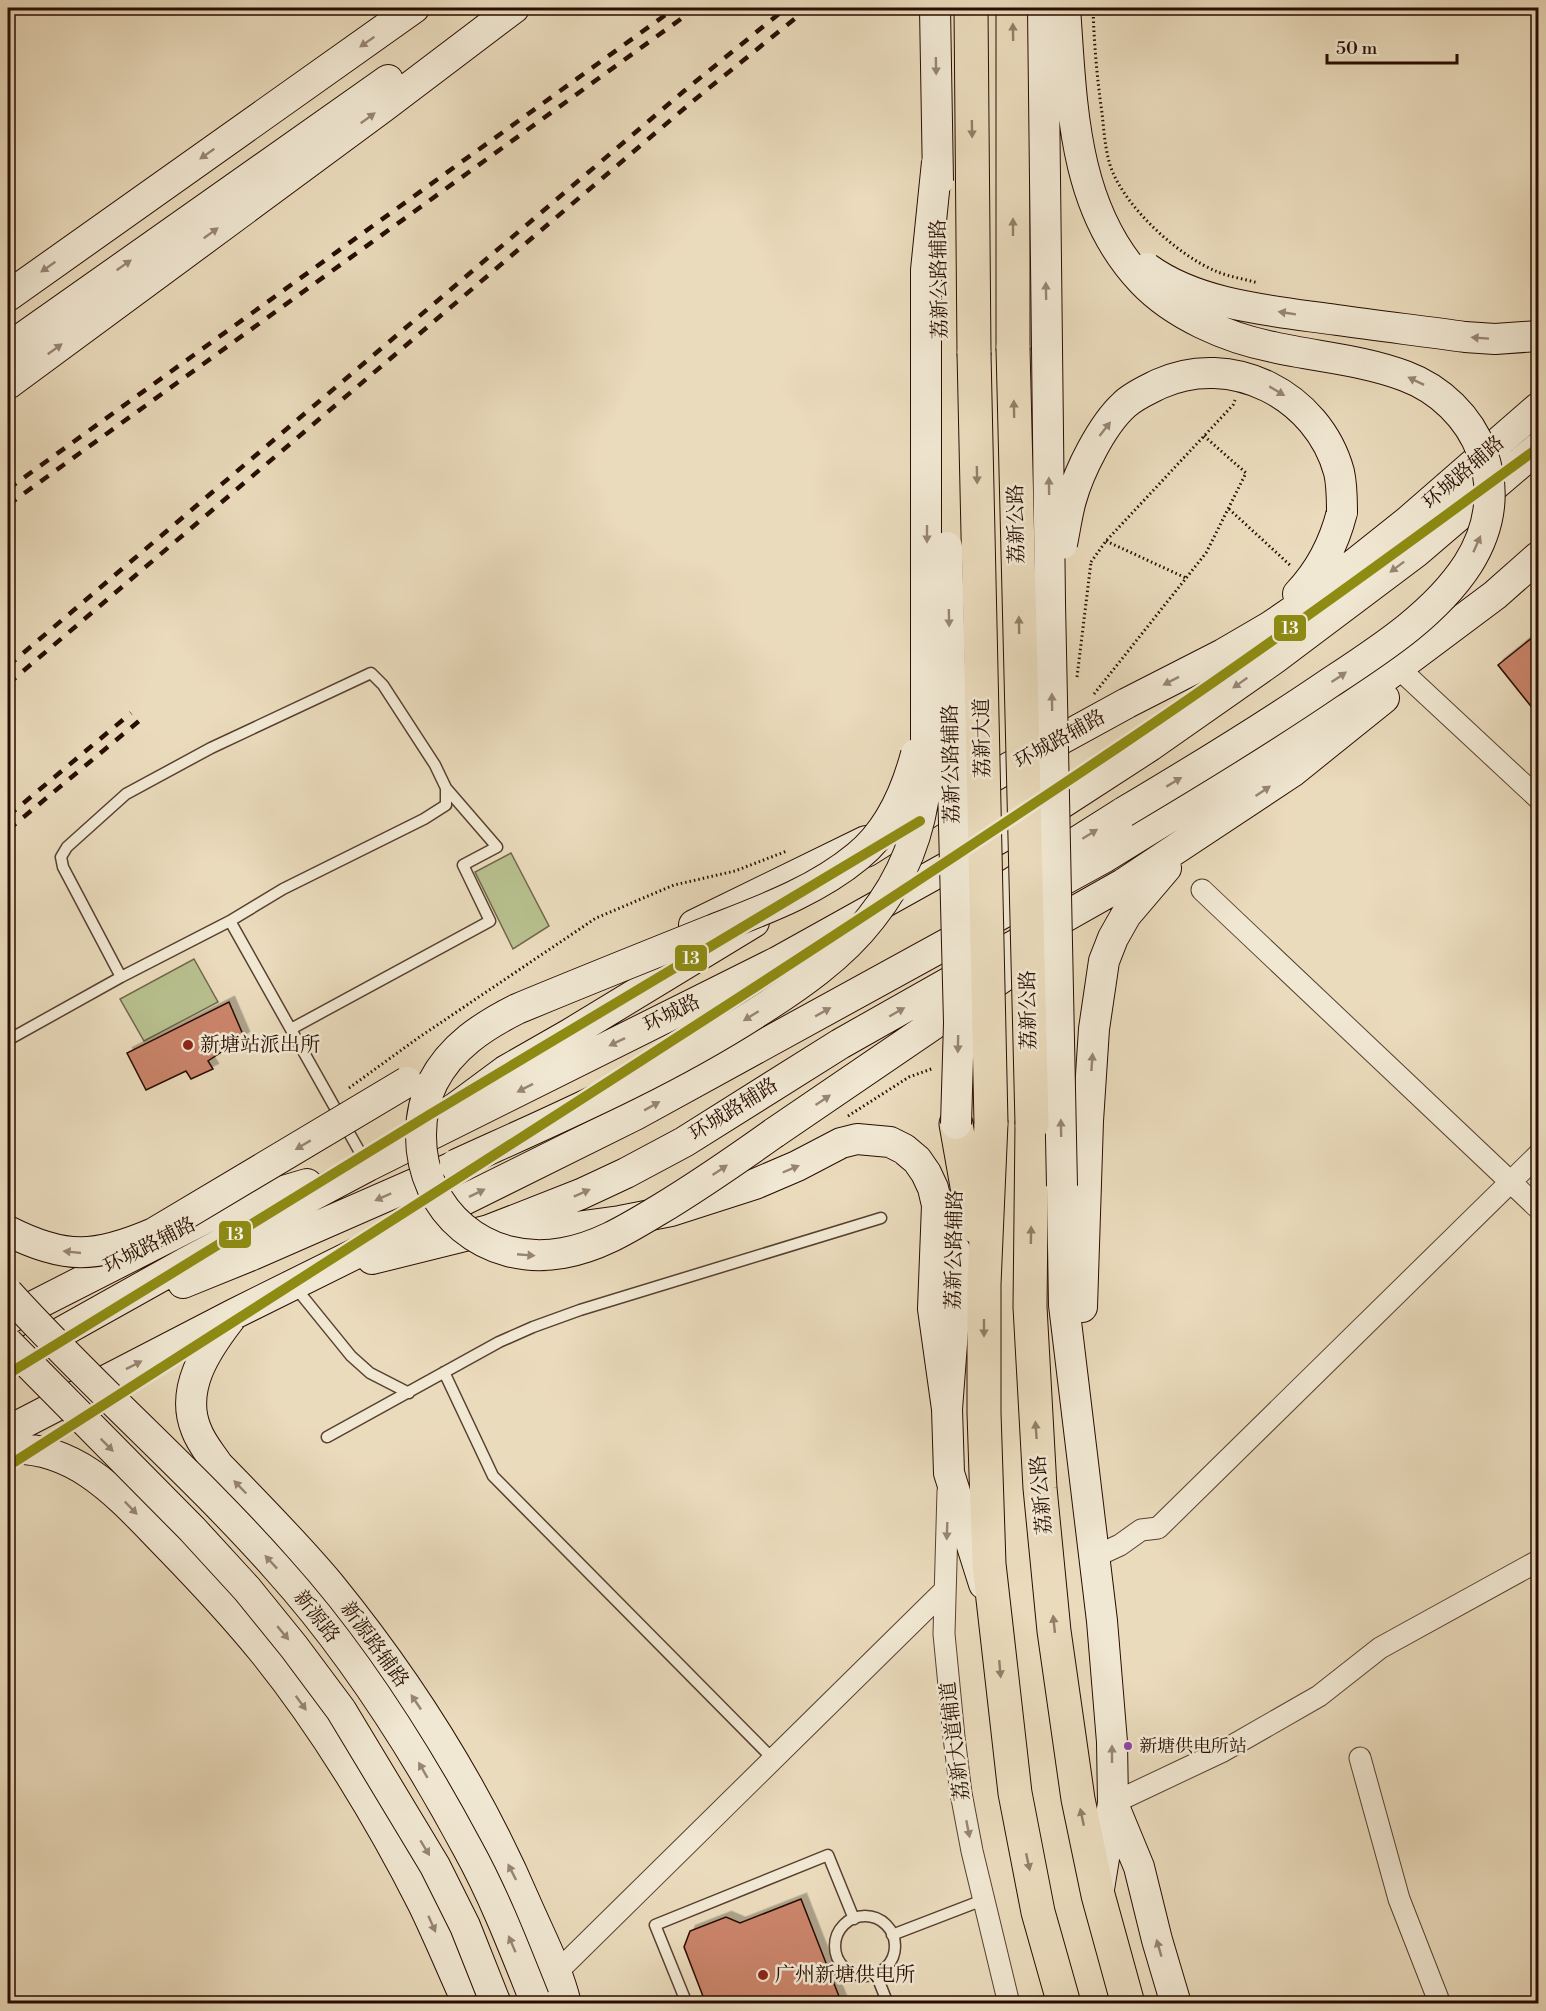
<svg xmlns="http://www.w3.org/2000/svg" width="1546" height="2011" font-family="'Libre Bodoni','Noto Serif SC',serif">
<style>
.green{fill:#b8c08f;stroke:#706648;stroke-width:1.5}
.building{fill:#ca846a;stroke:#280d02;stroke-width:1.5;filter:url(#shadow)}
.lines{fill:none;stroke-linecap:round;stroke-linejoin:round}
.lane-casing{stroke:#584030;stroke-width:13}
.street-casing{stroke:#584030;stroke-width:23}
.secondary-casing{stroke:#280d02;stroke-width:32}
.primary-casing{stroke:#280d02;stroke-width:35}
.path{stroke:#280d02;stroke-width:3;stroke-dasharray:1.5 3;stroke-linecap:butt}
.lane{stroke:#f1e8d3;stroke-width:10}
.street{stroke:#f1e8d3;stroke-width:21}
.secondary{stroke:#f1e8d3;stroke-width:30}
.primary{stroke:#eadbbc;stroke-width:33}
.rail{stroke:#280d02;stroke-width:4.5;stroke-dasharray:10 10;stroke-linecap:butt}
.secondary-bridge-casing{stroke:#280d02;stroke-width:32;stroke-linecap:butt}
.primary-bridge-casing{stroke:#280d02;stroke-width:35;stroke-linecap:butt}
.path-bridge{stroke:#280d02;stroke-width:3;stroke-dasharray:1.5 3;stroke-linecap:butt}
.secondary-bridge{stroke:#f1e8d3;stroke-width:30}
.primary-bridge{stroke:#eadbbc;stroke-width:33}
.metro-1-casing{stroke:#f1e8d3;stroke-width:15}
.metro-1{stroke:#8e8c13;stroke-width:10}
.oneway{fill:#937e68}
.oneway2{fill:#978575}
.poi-dot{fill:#8f2418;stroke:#f1e8d3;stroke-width:2}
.bus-dot{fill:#8e44ad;stroke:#f1e8d3;stroke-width:2}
.labels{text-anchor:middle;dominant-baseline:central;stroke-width:5;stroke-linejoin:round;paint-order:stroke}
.bus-label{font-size:18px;fill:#280d02;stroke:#f1e8d3;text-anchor:start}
.street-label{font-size:20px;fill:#280d02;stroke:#f1e8d3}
.poi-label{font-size:20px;fill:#280d02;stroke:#f1e8d3;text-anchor:start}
.line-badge{stroke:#f1e8d3;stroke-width:2}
.badge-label{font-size:16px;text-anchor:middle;font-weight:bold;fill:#fff}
</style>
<defs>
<filter id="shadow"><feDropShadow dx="5.5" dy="-5.5" stdDeviation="0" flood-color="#0004"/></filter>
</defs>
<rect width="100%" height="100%" fill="#eadbbc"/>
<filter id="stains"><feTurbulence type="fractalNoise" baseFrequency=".00333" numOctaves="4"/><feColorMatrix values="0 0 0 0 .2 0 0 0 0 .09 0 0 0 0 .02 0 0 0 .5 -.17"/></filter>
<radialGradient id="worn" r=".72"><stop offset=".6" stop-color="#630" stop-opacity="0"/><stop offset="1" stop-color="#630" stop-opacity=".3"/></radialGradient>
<path class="green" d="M511 853 549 926 513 949 475 872Z
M194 959 218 1002 144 1041 120 999Z"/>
<path class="building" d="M1538 633V715L1498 665Z
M229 1002 244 1037 208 1061 213 1069 191 1079 186 1071 146 1090 127 1053Z
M801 1899 842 2004H706L684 1947 690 1931 726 1917 740 1923Z"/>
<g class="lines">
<defs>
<path id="lane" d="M371 673 383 685 435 765 446 788V805L424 819 283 889 230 921 121 977 63 867 61 857 67 847 126 794 211 748Z
M230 921 366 1163
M291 1029 490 921 463 865 497 847 446 788
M8 1040 121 977
M295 1287 351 1356 370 1373 409 1393
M444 1372 493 1476 773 1759
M327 1437 499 1342 533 1327 580 1310 881 1218
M835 1946a30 30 0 1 1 60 0a30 30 0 1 1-60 0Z
M892 1935 983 1900
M876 1974 888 2004
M687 2004 655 1925 828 1855 854 1919"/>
<path id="street" d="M1408 677 1538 798
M1202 890 1538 1208
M948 1491 944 1634 954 1737 961 1793 972 1851 1009 2004
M1094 1557 1120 1545 1141 1530 1158 1528 1538 1155
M1360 1758 1399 1899 1440 2004
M1113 1803 1223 1751 1319 1696 1380 1648 1538 1561
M556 1973 945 1590"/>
<path id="secondary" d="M8 296 414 8
M8 348 388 80
M8 384 382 108 514 8
M1298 594C1321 570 1334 544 1342 512
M866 852 939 806 1127 703 1223 654 1271 626 1309 600 1407 522 1538 408
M969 910 1124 812
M694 925 866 841
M451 1111 505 1071 568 1035 754 922
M774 1133 1044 949
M1062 1186 1064 1305 1102 1621 1112 1742 1113 1803 1099 1889
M489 1230 581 1194 626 1173 684 1142 840 1044 1123 884 1292 772 1384 698
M955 1250 954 1317 947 1409 949 1473 984 1584
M372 1259 489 1230 576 1227 620 1221 671 1211 755 1184 797 1166 841 1143 857 1139 890 1142 904 1149 917 1160 926 1173 933 1188 937 1205 933 1309 947 1409
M183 1283 252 1255 453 1167
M1082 1307 1088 1121 1094 1029 1104 961 1113 938 1126 915 1166 868
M8 1319 208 1217 239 1204 307 1184
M230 1319C206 1350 180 1389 196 1429 201 1443 210 1453 218 1465 256 1504 295 1543 330 1585 409 1682 478 1791 527 1906 541 1938 558 1970 566 2004
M8 1362 185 1263 368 1166 777 962 1059 805 1150 746 1274 659 1415 553 1538 448
M8 1431 234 1314 635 1115 1105 857 1291 742 1380 681 1495 595 1538 557
M8 1449C78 1445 123 1500 168 1546 201 1580 233 1614 263 1651 323 1725 380 1819 423 1904 439 1937 453 1971 468 2004
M1113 1804 1139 1867 1157 1940 1176 2004"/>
<path id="primary" d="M971 8 974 353
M1013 348V8
M991 1123 984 1284V1413L989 1564 1015 1793 1038 1912 1064 2004
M956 1124 974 1226
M1032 1124 1030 1307 1040 1488 1054 1631 1078 1799 1098 1895 1128 2004"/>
</defs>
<use href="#lane" class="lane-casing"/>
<use href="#street" class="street-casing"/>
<use href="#secondary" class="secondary-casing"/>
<use href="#primary" class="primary-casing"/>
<path class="path" d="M1093 8C1094 43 1097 78 1102 113 1104 131 1105 150 1111 168 1126 208 1178 256 1218 272 1230 277 1245 279 1258 283
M1229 509 1291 566
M1106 541 1186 578
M1091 562 1106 541 1233 405 1235 400
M1094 694 1206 553 1246 473 1204 436
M349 1088 418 1038 596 918 674 885 735 871 787 851
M848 1116 909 1077 934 1068"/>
<use href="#lane" class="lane"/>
<use href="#street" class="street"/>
<use href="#secondary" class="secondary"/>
<use href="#primary" class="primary"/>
<path class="rail" d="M8 489 675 8
M8 505 696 8
M8 666 684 91 786 8
M8 684 693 101 808 8
M8 816 131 713
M8 830 139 721"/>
<defs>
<path id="secondary-bridge" d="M935 8 938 181
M1043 8 1050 603 1062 1186
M1065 8C1072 103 1072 207 1142 281 1174 315 1227 338 1273 347 1317 357 1363 360 1405 376 1440 389 1469 417 1482 452 1496 491 1490 529 1468 564 1435 615 1378 651 1328 684 1262 729 1193 771 1124 812
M1147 268C1199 306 1274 311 1337 320 1379 326 1422 331 1465 337L1495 339 1538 336
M1062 544C1065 530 1067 514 1071 500 1079 471 1102 425 1124 405 1133 396 1147 390 1159 384 1231 351 1318 395 1339 472 1342 485 1342 499 1342 512
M947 547 959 1023 956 1124
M774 1133C736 1160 697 1187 657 1211 627 1229 598 1247 563 1253 487 1267 420 1212 421 1134 421 1117 425 1098 433 1082 451 1047 483 1026 517 1009 582 982 647 956 712 930 763 910 816 891 858 856 890 830 906 792 916 754
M455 1165C558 1118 661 1074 756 1013 797 987 841 957 871 918 904 877 921 832 926 780V270L937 162
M8 1231C65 1260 96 1258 154 1233L407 1082
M8 1293C94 1388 192 1472 277 1568 351 1650 416 1752 468 1849 494 1896 514 1948 534 1998
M8 1343 192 1529 247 1589 294 1647 341 1710 435 1866 465 1926 496 2004"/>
<path id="primary-bridge" d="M1013 348 1032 1124
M974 353 991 1123"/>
</defs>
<use href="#secondary-bridge" class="secondary-bridge-casing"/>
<use href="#primary-bridge" class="primary-bridge-casing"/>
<path class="path-bridge" d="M1077 677 1091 562"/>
<use href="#secondary-bridge" class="secondary-bridge"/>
<use href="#primary-bridge" class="primary-bridge"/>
<defs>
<path id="metro-1" d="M8 1374 429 1115 920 821
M8 1466C378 1228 752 994 1117 748 1260 652 1399 550 1538 448"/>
</defs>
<use href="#metro-1" class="metro-1-casing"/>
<use href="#metro-1" class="metro-1"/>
</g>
<defs><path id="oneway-solid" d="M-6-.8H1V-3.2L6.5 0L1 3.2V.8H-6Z" transform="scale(1.5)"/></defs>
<g class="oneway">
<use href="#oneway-solid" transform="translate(1013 32) rotate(-91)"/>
<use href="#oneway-solid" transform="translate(972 129) rotate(89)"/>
<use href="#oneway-solid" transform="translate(1013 227) rotate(-90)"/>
<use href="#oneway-solid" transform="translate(1014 409) rotate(-91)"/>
<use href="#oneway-solid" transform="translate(977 475) rotate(89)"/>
<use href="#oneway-solid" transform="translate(1019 625) rotate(-91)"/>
<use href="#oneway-solid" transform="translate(1031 1235) rotate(-89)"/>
<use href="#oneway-solid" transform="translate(984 1328) rotate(90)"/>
<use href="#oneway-solid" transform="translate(1036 1430) rotate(-94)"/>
<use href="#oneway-solid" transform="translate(1054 1624) rotate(-96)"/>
<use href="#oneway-solid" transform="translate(1000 1669) rotate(85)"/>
<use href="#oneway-solid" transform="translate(1082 1817) rotate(-102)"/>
<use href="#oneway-solid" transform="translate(1028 1862) rotate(78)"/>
</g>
<g class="oneway2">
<use href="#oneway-solid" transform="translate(367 42) rotate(145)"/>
<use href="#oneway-solid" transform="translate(936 66) rotate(89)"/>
<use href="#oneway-solid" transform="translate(368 118) rotate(-36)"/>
<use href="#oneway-solid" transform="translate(207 154) rotate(145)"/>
<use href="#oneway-solid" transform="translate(211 233) rotate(-36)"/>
<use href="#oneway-solid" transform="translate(124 265) rotate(-35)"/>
<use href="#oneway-solid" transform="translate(48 267) rotate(145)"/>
<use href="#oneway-solid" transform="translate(1046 291) rotate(-91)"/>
<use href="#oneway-solid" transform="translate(1287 313) rotate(-171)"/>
<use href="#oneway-solid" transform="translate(1480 338) rotate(-176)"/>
<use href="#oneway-solid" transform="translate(55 349) rotate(-36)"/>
<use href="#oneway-solid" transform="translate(1416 381) rotate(-154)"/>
<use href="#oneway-solid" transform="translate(1277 391) rotate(31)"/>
<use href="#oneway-solid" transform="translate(1105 429) rotate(-52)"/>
<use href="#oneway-solid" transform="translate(1049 486) rotate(-91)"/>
<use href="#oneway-solid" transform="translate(927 534) rotate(90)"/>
<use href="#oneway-solid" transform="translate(1477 544) rotate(-66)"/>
<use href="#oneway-solid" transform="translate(1397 567) rotate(143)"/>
<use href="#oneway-solid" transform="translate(949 618) rotate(89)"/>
<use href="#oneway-solid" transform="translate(1339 677) rotate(-34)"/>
<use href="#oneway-solid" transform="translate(1171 681) rotate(153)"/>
<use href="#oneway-solid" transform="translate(1240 683) rotate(145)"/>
<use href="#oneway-solid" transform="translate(1052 702) rotate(-91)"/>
<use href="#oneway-solid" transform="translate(1174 782) rotate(-31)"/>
<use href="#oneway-solid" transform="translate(1263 791) rotate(-34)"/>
<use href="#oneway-solid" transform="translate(1090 834) rotate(-32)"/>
<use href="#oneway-solid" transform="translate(823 1012) rotate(-29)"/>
<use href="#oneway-solid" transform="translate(897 1012) rotate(-30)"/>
<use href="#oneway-solid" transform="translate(751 1016) rotate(148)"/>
<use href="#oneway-solid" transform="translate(617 1042) rotate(154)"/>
<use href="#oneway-solid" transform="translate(958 1044) rotate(91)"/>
<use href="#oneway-solid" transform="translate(1092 1062) rotate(-86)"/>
<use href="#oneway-solid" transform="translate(525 1088) rotate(153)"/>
<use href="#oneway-solid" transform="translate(823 1100) rotate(-34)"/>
<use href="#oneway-solid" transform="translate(652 1106) rotate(-29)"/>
<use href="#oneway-solid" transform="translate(1061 1128) rotate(-91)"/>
<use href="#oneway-solid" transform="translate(303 1145) rotate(149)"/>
<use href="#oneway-solid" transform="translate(791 1169) rotate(-23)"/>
<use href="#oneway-solid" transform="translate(720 1170) rotate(-34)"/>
<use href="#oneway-solid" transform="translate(477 1193) rotate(-26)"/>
<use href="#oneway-solid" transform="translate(582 1193) rotate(-24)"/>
<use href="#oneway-solid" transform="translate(383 1197) rotate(156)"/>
<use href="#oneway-solid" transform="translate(72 1252) rotate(-174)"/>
<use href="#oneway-solid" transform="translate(526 1255) rotate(5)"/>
<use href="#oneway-solid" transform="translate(134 1365) rotate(-27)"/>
<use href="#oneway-solid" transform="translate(107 1445) rotate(45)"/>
<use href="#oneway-solid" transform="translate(240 1487) rotate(-134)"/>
<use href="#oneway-solid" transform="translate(131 1508) rotate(46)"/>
<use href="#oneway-solid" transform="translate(947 1531) rotate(92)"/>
<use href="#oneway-solid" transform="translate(271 1562) rotate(-133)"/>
<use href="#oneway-solid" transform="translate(283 1633) rotate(50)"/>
<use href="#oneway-solid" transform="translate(416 1702) rotate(-124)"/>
<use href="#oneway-solid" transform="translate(301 1703) rotate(54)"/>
<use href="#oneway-solid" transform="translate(1112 1754) rotate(-90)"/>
<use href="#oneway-solid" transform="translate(423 1770) rotate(-120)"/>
<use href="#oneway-solid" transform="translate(968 1829) rotate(79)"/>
<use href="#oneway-solid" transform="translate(425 1848) rotate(59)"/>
<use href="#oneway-solid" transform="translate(512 1872) rotate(-117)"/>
<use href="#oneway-solid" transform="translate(432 1924) rotate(66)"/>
<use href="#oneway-solid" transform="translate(512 1944) rotate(-113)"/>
<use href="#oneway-solid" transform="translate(1159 1948) rotate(-106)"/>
</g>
<g class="poi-dot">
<circle cx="188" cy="1045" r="6"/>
<circle cx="763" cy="1975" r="6"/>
</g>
<circle class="bus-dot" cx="1128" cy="1746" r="5"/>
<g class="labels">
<g class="bus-label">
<text x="1139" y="1746">新塘供电所站</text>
</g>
<g class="street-label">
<text transform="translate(940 279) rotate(-91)">荔新公路辅路</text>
<text transform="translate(1464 473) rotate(-41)">环城路辅路</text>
<text transform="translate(1017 524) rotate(-91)">荔新公路</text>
<text transform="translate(983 738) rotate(-91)">荔新大道</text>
<text transform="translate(1060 740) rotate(-29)">环城路辅路</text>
<text transform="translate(952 764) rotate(-91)">荔新公路辅路</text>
<text transform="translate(1029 1010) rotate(-91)">荔新公路</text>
<text transform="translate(672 1014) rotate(-26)">环城路</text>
<text transform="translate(734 1110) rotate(-32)">环城路辅路</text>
<text transform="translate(150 1246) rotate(-27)">环城路辅路</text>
<text transform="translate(955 1250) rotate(-89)">荔新公路辅路</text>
<text transform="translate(1042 1495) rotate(-95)">荔新公路</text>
<text transform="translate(316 1617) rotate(52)">新源路</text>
<text transform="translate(374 1645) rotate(54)">新源路辅路</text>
<text transform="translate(956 1741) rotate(-97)">荔新大道辅道</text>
</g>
<g class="poi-label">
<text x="200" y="1045">新塘站派出所</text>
<text x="775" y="1975">广州新塘供电所</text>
</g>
</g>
<g class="line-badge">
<rect x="1273" y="614" width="34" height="28" rx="6" fill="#8e8c13"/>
<rect x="674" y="944" width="34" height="28" rx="6" fill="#8e8c13"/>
<rect x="218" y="1220" width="34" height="29" rx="6" fill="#8e8c13"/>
</g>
<g class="badge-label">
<text x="1290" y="634">13</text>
<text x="691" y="964">13</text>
<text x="235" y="1240">13</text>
</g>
<rect width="1546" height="2011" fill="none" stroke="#eadbbc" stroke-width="30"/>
<rect x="9" y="9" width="1528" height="1993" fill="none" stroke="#280d02" stroke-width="3"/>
<rect x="15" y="15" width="1516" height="1981" fill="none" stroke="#280d02" stroke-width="1.5"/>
<path d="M1327 54v9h130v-9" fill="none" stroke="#280d02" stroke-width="3"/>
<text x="1336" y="54" font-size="18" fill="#280d02" stroke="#f1e8d3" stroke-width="4.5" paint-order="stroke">50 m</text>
<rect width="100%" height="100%" filter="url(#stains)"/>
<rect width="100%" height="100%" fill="url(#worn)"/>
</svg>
